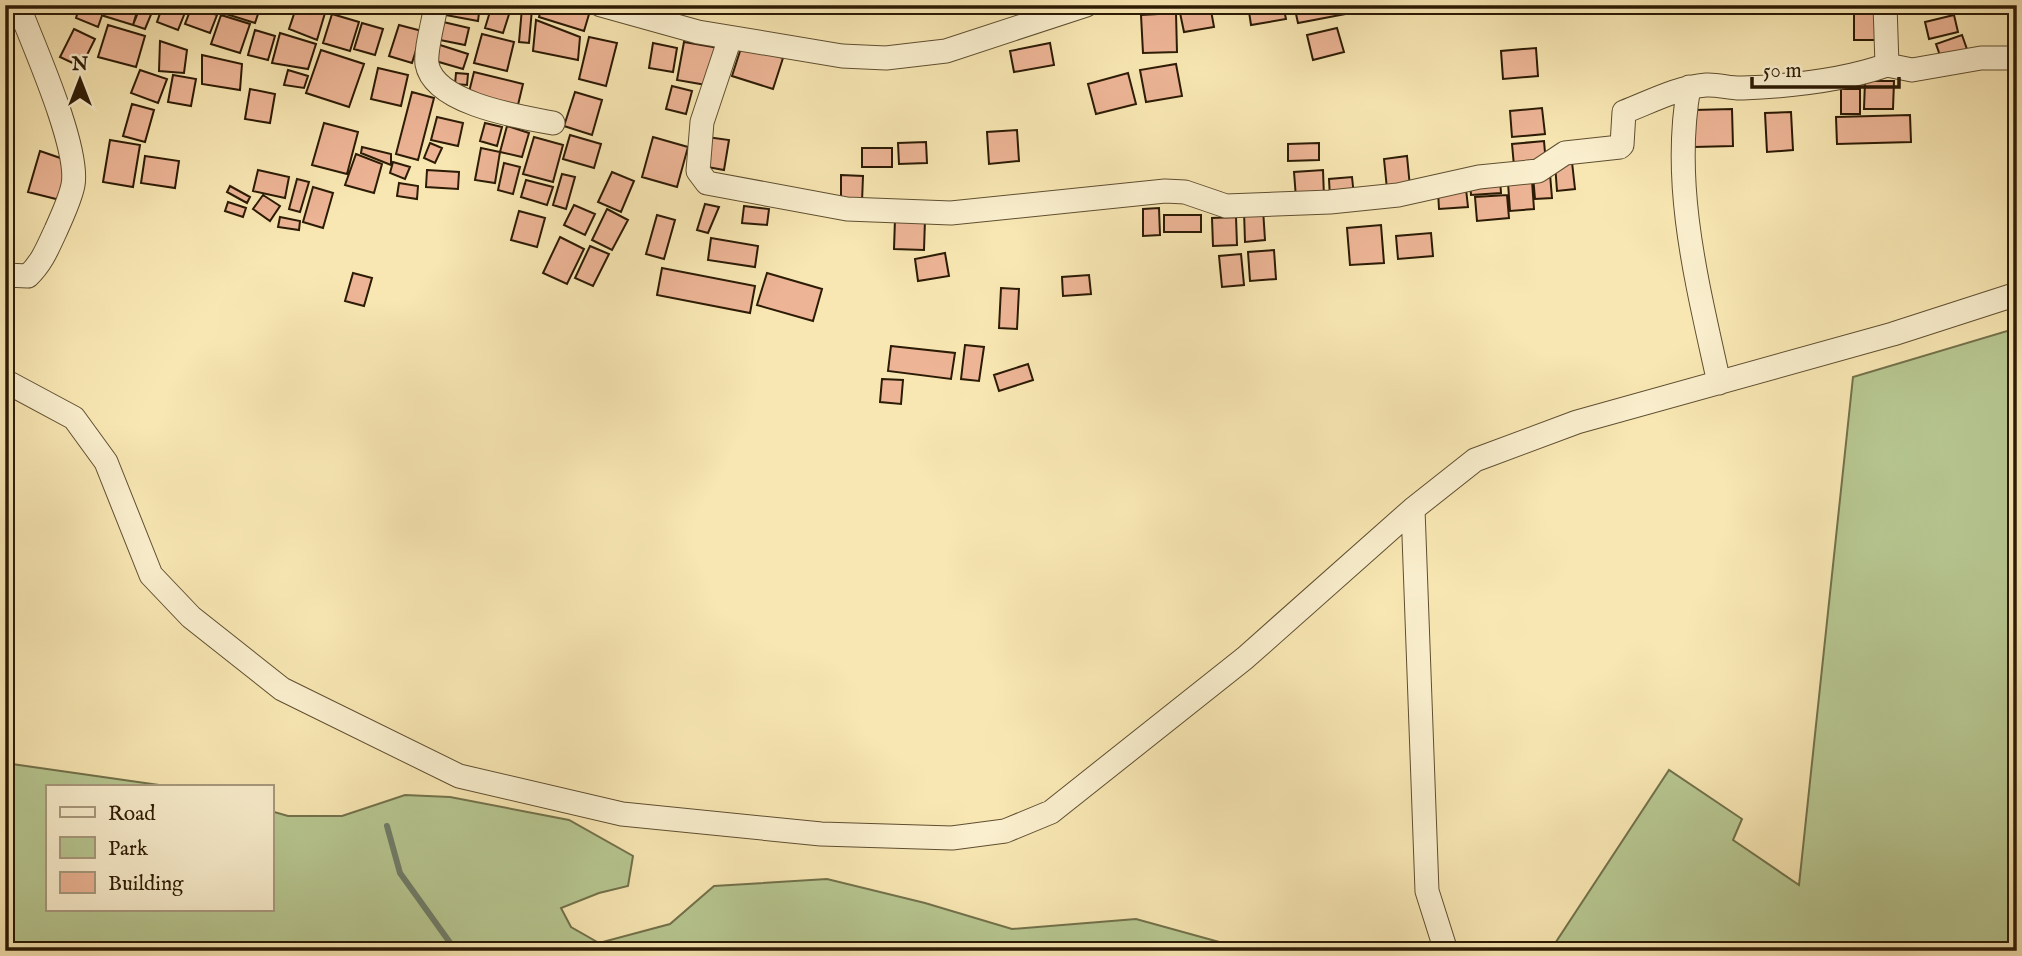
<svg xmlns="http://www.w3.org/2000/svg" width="2022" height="956" font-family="'IM FELL English',serif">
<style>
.green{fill:#b7c791;stroke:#72714b;stroke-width:2}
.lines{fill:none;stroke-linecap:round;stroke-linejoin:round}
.stream{stroke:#707e6a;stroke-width:6}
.building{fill:#edb596;stroke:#2c1b05;stroke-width:2}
.minor-casing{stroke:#5f4e30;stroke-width:25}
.minor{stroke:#faefce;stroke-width:23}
</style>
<rect width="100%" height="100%" fill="#f8e7b3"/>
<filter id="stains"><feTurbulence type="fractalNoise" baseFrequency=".00286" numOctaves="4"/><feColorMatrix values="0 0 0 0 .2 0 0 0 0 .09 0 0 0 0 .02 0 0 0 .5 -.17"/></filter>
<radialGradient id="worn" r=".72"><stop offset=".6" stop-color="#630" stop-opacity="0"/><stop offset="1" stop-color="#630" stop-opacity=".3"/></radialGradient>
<path class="green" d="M2017 328V951H1550L1669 770 1742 819 1733 840 1799 885 1853 377Z
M5 763 166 786H47V909H271V811L288 816H342L405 795 450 797 569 820 633 856 628 886 599 893 561 908 571 927 599 943 670 924 714 886 827 879 925 903 1012 929 1136 919 1252 951H5Z"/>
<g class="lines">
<path class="stream" d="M387 826 400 873 456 951"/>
</g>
<path class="building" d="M80 5 105 7 98 27 76 18Z
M107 5H139L133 25 104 16Z
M141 5H155L145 29 133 25Z
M163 5H188L178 30 157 22Z
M203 5H220L218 12Z
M226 5H261L255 23 223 13Z
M297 5H312L325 13 317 40 289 29Z
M320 5H345L344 10Z
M442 5H480L478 21 440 14Z
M492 5H512L503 33 485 28Z
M542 5H573L590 11 584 31 539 17Z
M932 5H966V10H932Z
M1192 5H1210L1214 27 1184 32 1179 8Z
M1248 5H1283L1286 19 1251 25Z
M1294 5H1349L1351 13 1298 23Z
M192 6 217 15 210 33 185 24Z
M522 8 532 9 529 43 519 42Z
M1854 9H1879V40H1854Z
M1176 13 1177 52 1143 53 1141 15Z
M332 14 359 22 350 51 323 43Z
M221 15 250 24 240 53 211 44Z
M1954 15 1958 32 1929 39 1925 22Z
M536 20 580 37 578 60 533 51Z
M439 21 469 28 465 45 435 39Z
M362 23 383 29 375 55 354 49Z
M108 25 145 36 136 67 98 57Z
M399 25 422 31 412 63 389 56Z
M1337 28 1344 52 1313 60 1307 35Z
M74 29 95 39 81 67 60 57Z
M255 30 275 36 268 60 248 55Z
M280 33 316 44 308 69 272 63Z
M482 34 514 42 507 71 474 63Z
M1962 35 1969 55 1943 64 1936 44Z
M589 37 617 43 606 86 579 79Z
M160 41 187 50 184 73 159 71Z
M684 42 719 48 712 86 677 80Z
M653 43 677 48 673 72 649 68Z
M1050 43 1054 65 1014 72 1010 51Z
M437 44 468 54 463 69 432 60Z
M742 45 783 58 773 89 732 76Z
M1536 48 1538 76 1503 79 1501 51Z
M321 50 364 64 349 107 306 93Z
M202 55 242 64 240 90 202 84Z
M1176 64 1182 96 1146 102 1140 70Z
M378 68 408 75 401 106 371 99Z
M140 70 167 79 158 103 131 93Z
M288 70 308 76 304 88 284 85Z
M474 72 523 84 517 109 468 96Z
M456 73 468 74 467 85 455 84Z
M1128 73 1136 104 1096 114 1088 84Z
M173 75 196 79 191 106 168 102Z
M1865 81H1894L1893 109H1864Z
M672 86 692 91 686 114 666 109Z
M250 89 275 94 270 123 245 119Z
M1841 89H1860V114H1841Z
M412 92 434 98 418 160 396 154Z
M575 92 602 100 592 135 564 126Z
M132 104 154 110 145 142 123 136Z
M1542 108 1545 134 1512 137 1510 111Z
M1732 109 1733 146 1694 147V110Z
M1791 112 1793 150 1767 152 1765 113Z
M1910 115 1911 142 1837 144 1836 117Z
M437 117 463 123 458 146 431 140Z
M324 123 358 132 347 174 312 165Z
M485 123 502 127 497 146 480 141Z
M507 126 529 133 522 157 500 152Z
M1017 130 1019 161 989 164 987 132Z
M570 135 601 144 594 168 563 159Z
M534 137 563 145 553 182 523 174Z
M653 137 688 147 677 187 642 177Z
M707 137 729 140 724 170 702 166Z
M110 140 140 145 133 187 103 182Z
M1544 141 1546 164 1514 166 1512 144Z
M926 142 927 163 899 164 898 143Z
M430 143 442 148 435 163 424 158Z
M1319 143V160L1288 161V144Z
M362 147 391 154V165L361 153Z
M481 148 500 152 495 183 475 180Z
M862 148H892V167H862Z
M40 151 69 161 60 200 28 192Z
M356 154 382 164 374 193 345 185Z
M145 156 179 161 175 188 141 183Z
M1407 156 1410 187 1387 189 1384 159Z
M393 162 410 167 405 179 390 173Z
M1572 162 1575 189 1557 191 1555 164Z
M504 163 520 167 513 194 498 190Z
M258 170 289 177 285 198 253 191Z
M427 170 459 172 458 189 426 187Z
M1323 170 1324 197 1296 198 1294 172Z
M612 172 634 181 621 212 598 202Z
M562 174 575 177 566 209 553 205Z
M1550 174 1552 198 1535 199 1533 176Z
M841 175 863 176 862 202 841 201Z
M1352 177 1354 196 1330 198 1329 179Z
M297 179 309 182 300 212 289 209Z
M1500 179 1501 193 1471 195 1470 182Z
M526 180 553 187 547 205 521 197Z
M1532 181 1534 209 1510 211 1508 183Z
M399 183 418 186 417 199 397 196Z
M230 186 250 197 247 203 227 192Z
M313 187 333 193 323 228 303 222Z
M1466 189 1468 207 1439 209 1438 191Z
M263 195 280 206 270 221 253 209Z
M1507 195 1509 218 1477 221 1475 197Z
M228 202 246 208 243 217 225 211Z
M705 204 719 207 708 233 697 230Z
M574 205 595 214 585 235 564 225Z
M744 206 769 209 767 225 742 223Z
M1159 208 1160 235 1143 236V209Z
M607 209 628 220 612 250 592 240Z
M1263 209 1265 240 1245 242 1244 211Z
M519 211 545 218 537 247 511 240Z
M657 215 675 220 664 259 646 254Z
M1164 215H1201V232H1164Z
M280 217 300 221 299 230 278 227Z
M1236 217 1237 245 1213 246 1212 218Z
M895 219H925L924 250 894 249Z
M1381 225 1384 263 1350 265 1347 228Z
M1431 233 1433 256 1398 259 1396 236Z
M560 237 584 249 567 284 543 273Z
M711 238 758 246 755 267 708 260Z
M590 246 609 254 593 286 575 278Z
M1274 250 1276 279 1250 281 1248 252Z
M945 253 949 276 918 281 915 259Z
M1241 254 1244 285 1222 287 1219 256Z
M662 268 755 286 750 313 657 295Z
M353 273 372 278 364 306 345 301Z
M767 273 822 289 813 321 757 305Z
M1089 275 1091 294 1063 296 1062 277Z
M1001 288 1019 289 1017 329 999 328Z
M965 345 984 347 979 381 961 379Z
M891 346 955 353 951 379 888 371Z
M1028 364 1033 380 999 391 994 375Z
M882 379 903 380 901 404 880 402Z"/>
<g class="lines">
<defs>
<path id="minor" d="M436 5C434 20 425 50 427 64 434 104 521 117 553 123
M601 5 698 32 842 56 886 58 946 51 1086 5
M730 38 702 122 698 171 707 183 847 209 951 213 1165 191 1185 192 1226 206 1330 202 1398 195 1479 177 1538 171 1565 153 1620 147 1622 145 1624 112C1650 102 1678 87 1706 85 1718 84 1731 89 1743 88 1791 86 1842 81 1887 65L1885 5
M1887 65 1912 70 1981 58H2017
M1689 87C1671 186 1698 286 1719 383
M5 275 28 276C42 263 48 247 56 230 62 216 70 200 73 185 80 148 33 44 18 5
M5 381 74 418 106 462 151 575 191 617 282 689 459 776 622 814 821 834 952 838 1005 831 1051 812 1245 658 1413 509
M1446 951 1427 891 1413 509 1475 460 1577 422 1893 334 2017 294"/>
</defs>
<use href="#minor" class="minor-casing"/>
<use href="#minor" class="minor"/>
</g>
<rect width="2022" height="956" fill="none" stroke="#f8e7b3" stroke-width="28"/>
<rect x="7" y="7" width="2008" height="942" fill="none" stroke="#2c1b05" stroke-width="3.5"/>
<rect x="14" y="14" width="1994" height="928" fill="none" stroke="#2c1b05" stroke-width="2"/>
<rect x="46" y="785" width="228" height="126" fill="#faefce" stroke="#a89a7e" stroke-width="2"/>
<rect x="60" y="807" width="35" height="10" fill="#faefce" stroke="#a89a7e" stroke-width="2"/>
<text x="108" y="820" font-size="21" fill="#2c1b05">Road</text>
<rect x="60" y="837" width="35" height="21" fill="#b7c791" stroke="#a89a7e" stroke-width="2"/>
<text x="108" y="855" font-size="21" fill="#2c1b05">Park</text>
<rect x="60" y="872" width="35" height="21" fill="#edb596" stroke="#a89a7e" stroke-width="2"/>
<text x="108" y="890" font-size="21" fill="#2c1b05">Building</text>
<g transform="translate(80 80)" stroke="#faefce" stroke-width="5" paint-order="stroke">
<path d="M0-5L12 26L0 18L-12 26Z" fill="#2c1b05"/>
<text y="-10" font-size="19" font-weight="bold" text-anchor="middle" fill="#2c1b05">N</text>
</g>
<path d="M1752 77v10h147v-10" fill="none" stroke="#2c1b05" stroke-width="3.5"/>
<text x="1763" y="77" font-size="21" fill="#2c1b05" stroke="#faefce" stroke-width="5" paint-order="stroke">50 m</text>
<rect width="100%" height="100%" filter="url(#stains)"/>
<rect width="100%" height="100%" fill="url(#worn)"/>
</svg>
